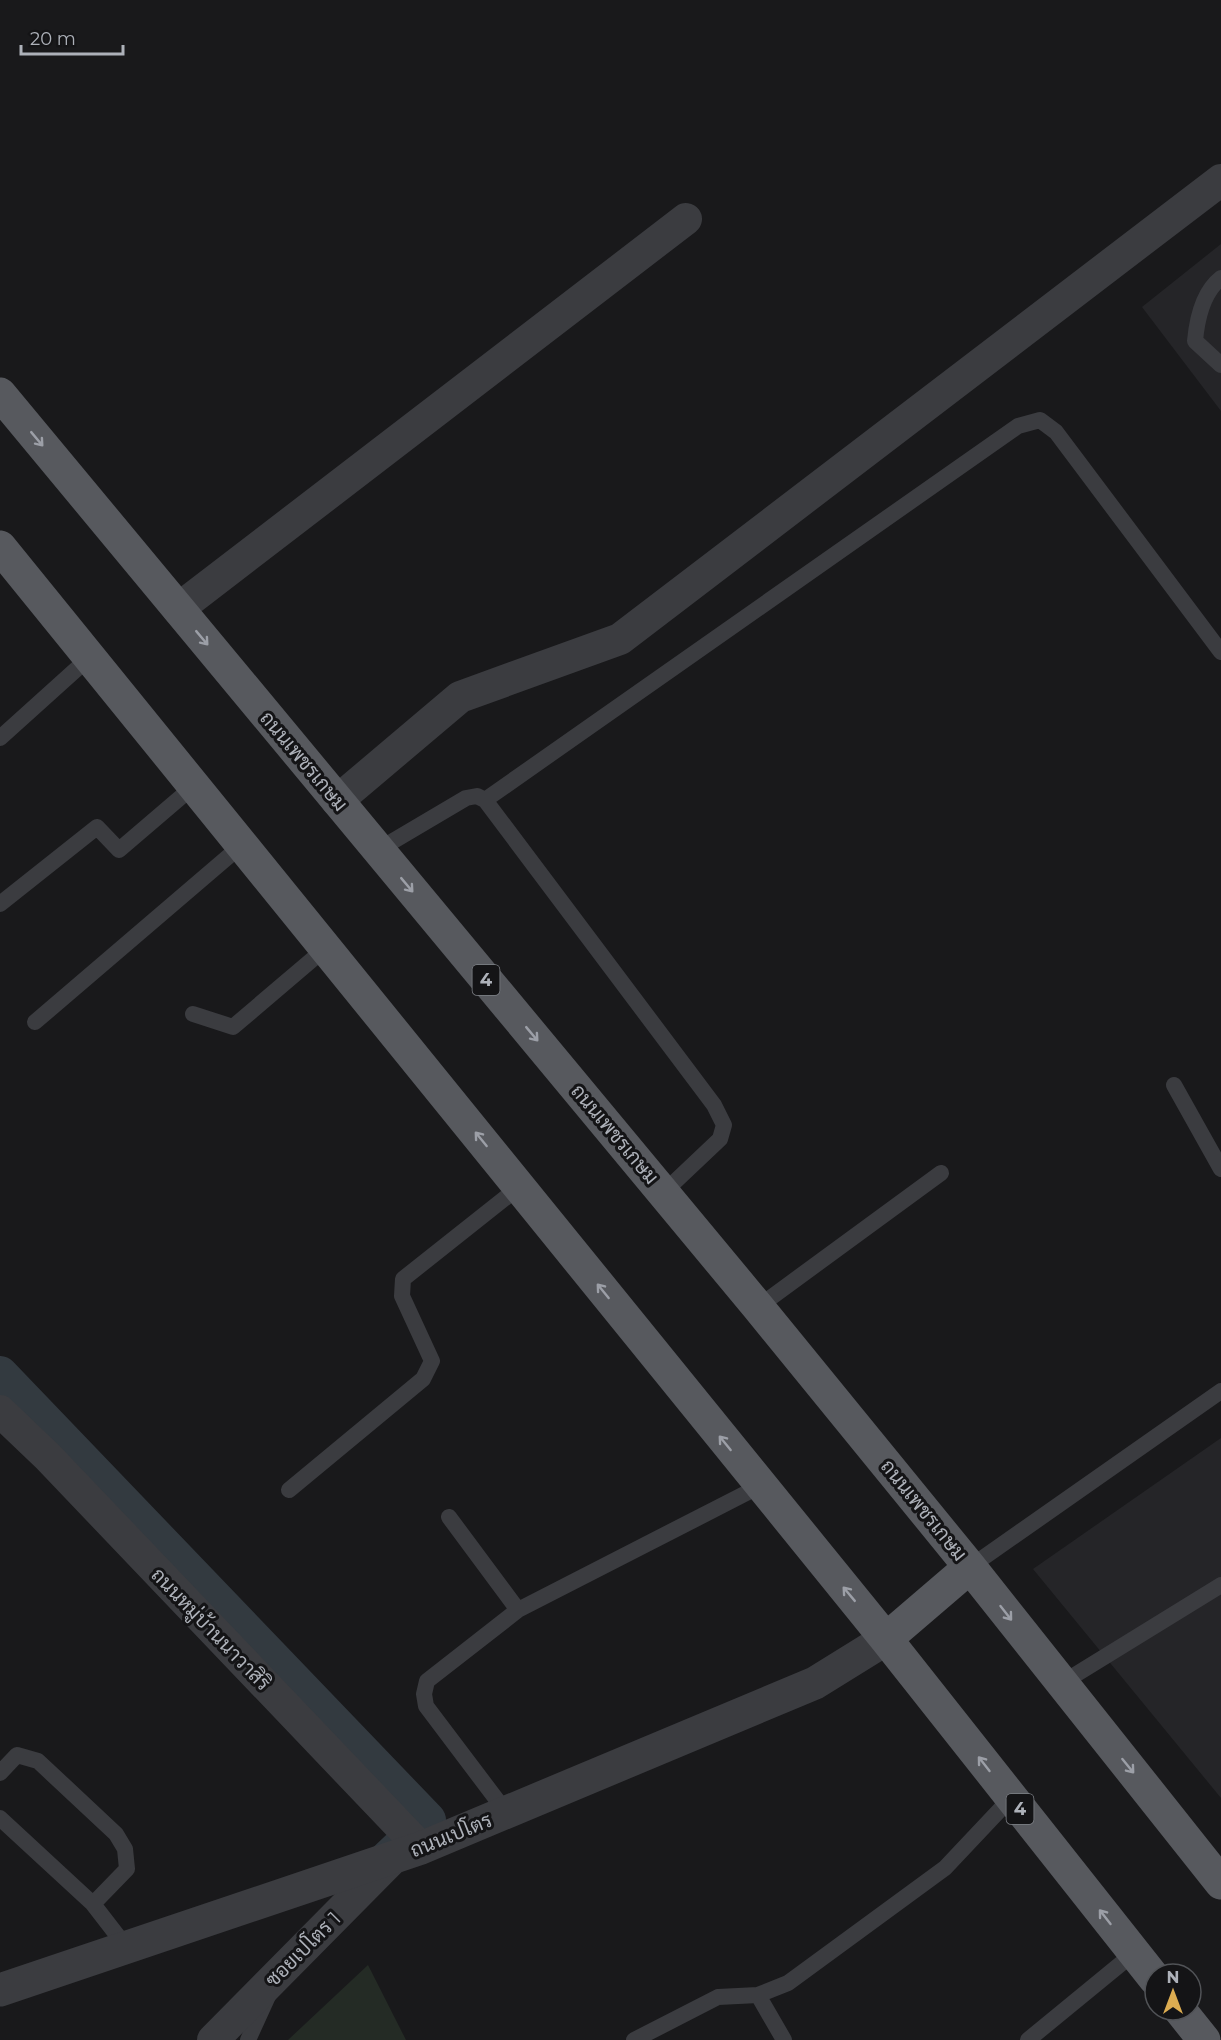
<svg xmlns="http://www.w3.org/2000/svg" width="1221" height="2040" font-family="Montserrat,Sarabun,sans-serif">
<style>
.built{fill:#252528}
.green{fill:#242b25}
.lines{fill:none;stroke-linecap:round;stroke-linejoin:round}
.canal{stroke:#333a40;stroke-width:36}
.service{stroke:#3b3c40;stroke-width:16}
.minor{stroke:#3b3c40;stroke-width:32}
.tertiary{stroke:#3b3c40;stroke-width:33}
.primary{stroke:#57595e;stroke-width:33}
.oneway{stroke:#9c9fa7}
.labels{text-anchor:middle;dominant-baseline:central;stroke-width:6;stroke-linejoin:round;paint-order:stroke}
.shield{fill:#141416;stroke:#7f8288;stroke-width:1.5}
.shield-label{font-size:18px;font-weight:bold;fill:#adb1b9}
.street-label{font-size:20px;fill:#adb1b9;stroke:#141416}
</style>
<rect width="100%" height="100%" fill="#19191b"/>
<path class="built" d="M1221 244V411L1142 307Z
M1221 1438V1798L1033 1569Z"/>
<path class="green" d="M368 1965 406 2040H288Z"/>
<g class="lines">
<path class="canal" d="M0 1374 428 1820 387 1859"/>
<path class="service" d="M1221 278C1203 292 1197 319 1195 341L1221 365
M0 738 91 656
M485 800 1018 426 1040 420 1056 432 1221 652
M378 850 466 798 477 796 485 800 714 1105 724 1125 720 1139 664 1192
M0 904 97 827 119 850 195 785
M193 1014 233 1027 327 947
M35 1022 243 844
M1174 1085 1221 1169
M758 1307 941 1173
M289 1490 423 1379 432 1361 402 1296 403 1279 519 1187
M449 1517 518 1610 760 1486
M970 1567 1221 1391
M1062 1683 1221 1585
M0 1773 17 1755 38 1761 116 1834 125 1849 127 1869 93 1904
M506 1812 426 1706 424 1694 427 1681 518 1610
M0 1818 93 1904 127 1948
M248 2040 269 1994
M634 2040 718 1997 758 1995
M784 2040 758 1995 788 1983 945 1868 1011 1798
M1028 2040 1134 1953"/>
<path class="minor" d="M178 609 686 219
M337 801 460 697 620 639 1221 180
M0 1411 48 1457 421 1848
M213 2040 393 1858"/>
<path class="tertiary" d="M0 1990 421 1848 815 1683 886 1639"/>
<path class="primary" d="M0 394 758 1307 970 1567 1221 1883
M0 547 886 1639 1155 1979
M886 1639 970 1567
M1180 2010 1204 2040"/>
</g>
<defs><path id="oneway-shaft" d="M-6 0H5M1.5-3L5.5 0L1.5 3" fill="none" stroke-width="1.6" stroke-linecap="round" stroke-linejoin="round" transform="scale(1.5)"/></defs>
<g class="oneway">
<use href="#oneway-shaft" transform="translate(37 439) rotate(50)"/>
<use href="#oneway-shaft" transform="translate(202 638) rotate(50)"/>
<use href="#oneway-shaft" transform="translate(407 885) rotate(50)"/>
<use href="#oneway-shaft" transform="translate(532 1034) rotate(50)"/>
<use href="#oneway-shaft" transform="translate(481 1139) rotate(-129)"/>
<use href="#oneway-shaft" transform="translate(603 1291) rotate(-129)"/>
<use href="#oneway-shaft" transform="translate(725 1443) rotate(-129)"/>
<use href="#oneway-shaft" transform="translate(849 1594) rotate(-130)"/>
<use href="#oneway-shaft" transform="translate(1006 1613) rotate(52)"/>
<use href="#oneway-shaft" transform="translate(984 1764) rotate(-128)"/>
<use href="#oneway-shaft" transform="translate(1128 1766) rotate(51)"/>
<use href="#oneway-shaft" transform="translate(1105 1917) rotate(-128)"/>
</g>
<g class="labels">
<g class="shield">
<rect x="472.5" y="965" width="27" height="30" rx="4.5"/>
<rect x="1006.5" y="1794" width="27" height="30" rx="4.5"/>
</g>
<g class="shield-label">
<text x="486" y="980">4</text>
<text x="1020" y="1809">4</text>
</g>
<g class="street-label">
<text transform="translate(304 761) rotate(50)">ถนนเพชรเกษม</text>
<text transform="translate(615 1134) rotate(50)">ถนนเพชรเกษม</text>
<text transform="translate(924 1510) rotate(51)">ถนนเพชรเกษม</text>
<text transform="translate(211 1629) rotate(46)">ถนนหมู่บ้านนาวาสิริ</text>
<text transform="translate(451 1835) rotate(-22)">ถนนเปโตร</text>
<text transform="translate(303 1949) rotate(-45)">ซอยเปโตร 1</text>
</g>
</g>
<g transform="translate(1173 1992)"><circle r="28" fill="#141416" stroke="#515357" stroke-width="1.5"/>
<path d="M0-4.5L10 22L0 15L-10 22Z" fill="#dcac51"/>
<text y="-9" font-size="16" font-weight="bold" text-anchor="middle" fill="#adb1b9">N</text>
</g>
<path d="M21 45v9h102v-9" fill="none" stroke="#adb1b9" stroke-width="3"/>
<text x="30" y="45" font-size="18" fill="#adb1b9" stroke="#141416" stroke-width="4.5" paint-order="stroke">20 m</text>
</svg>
